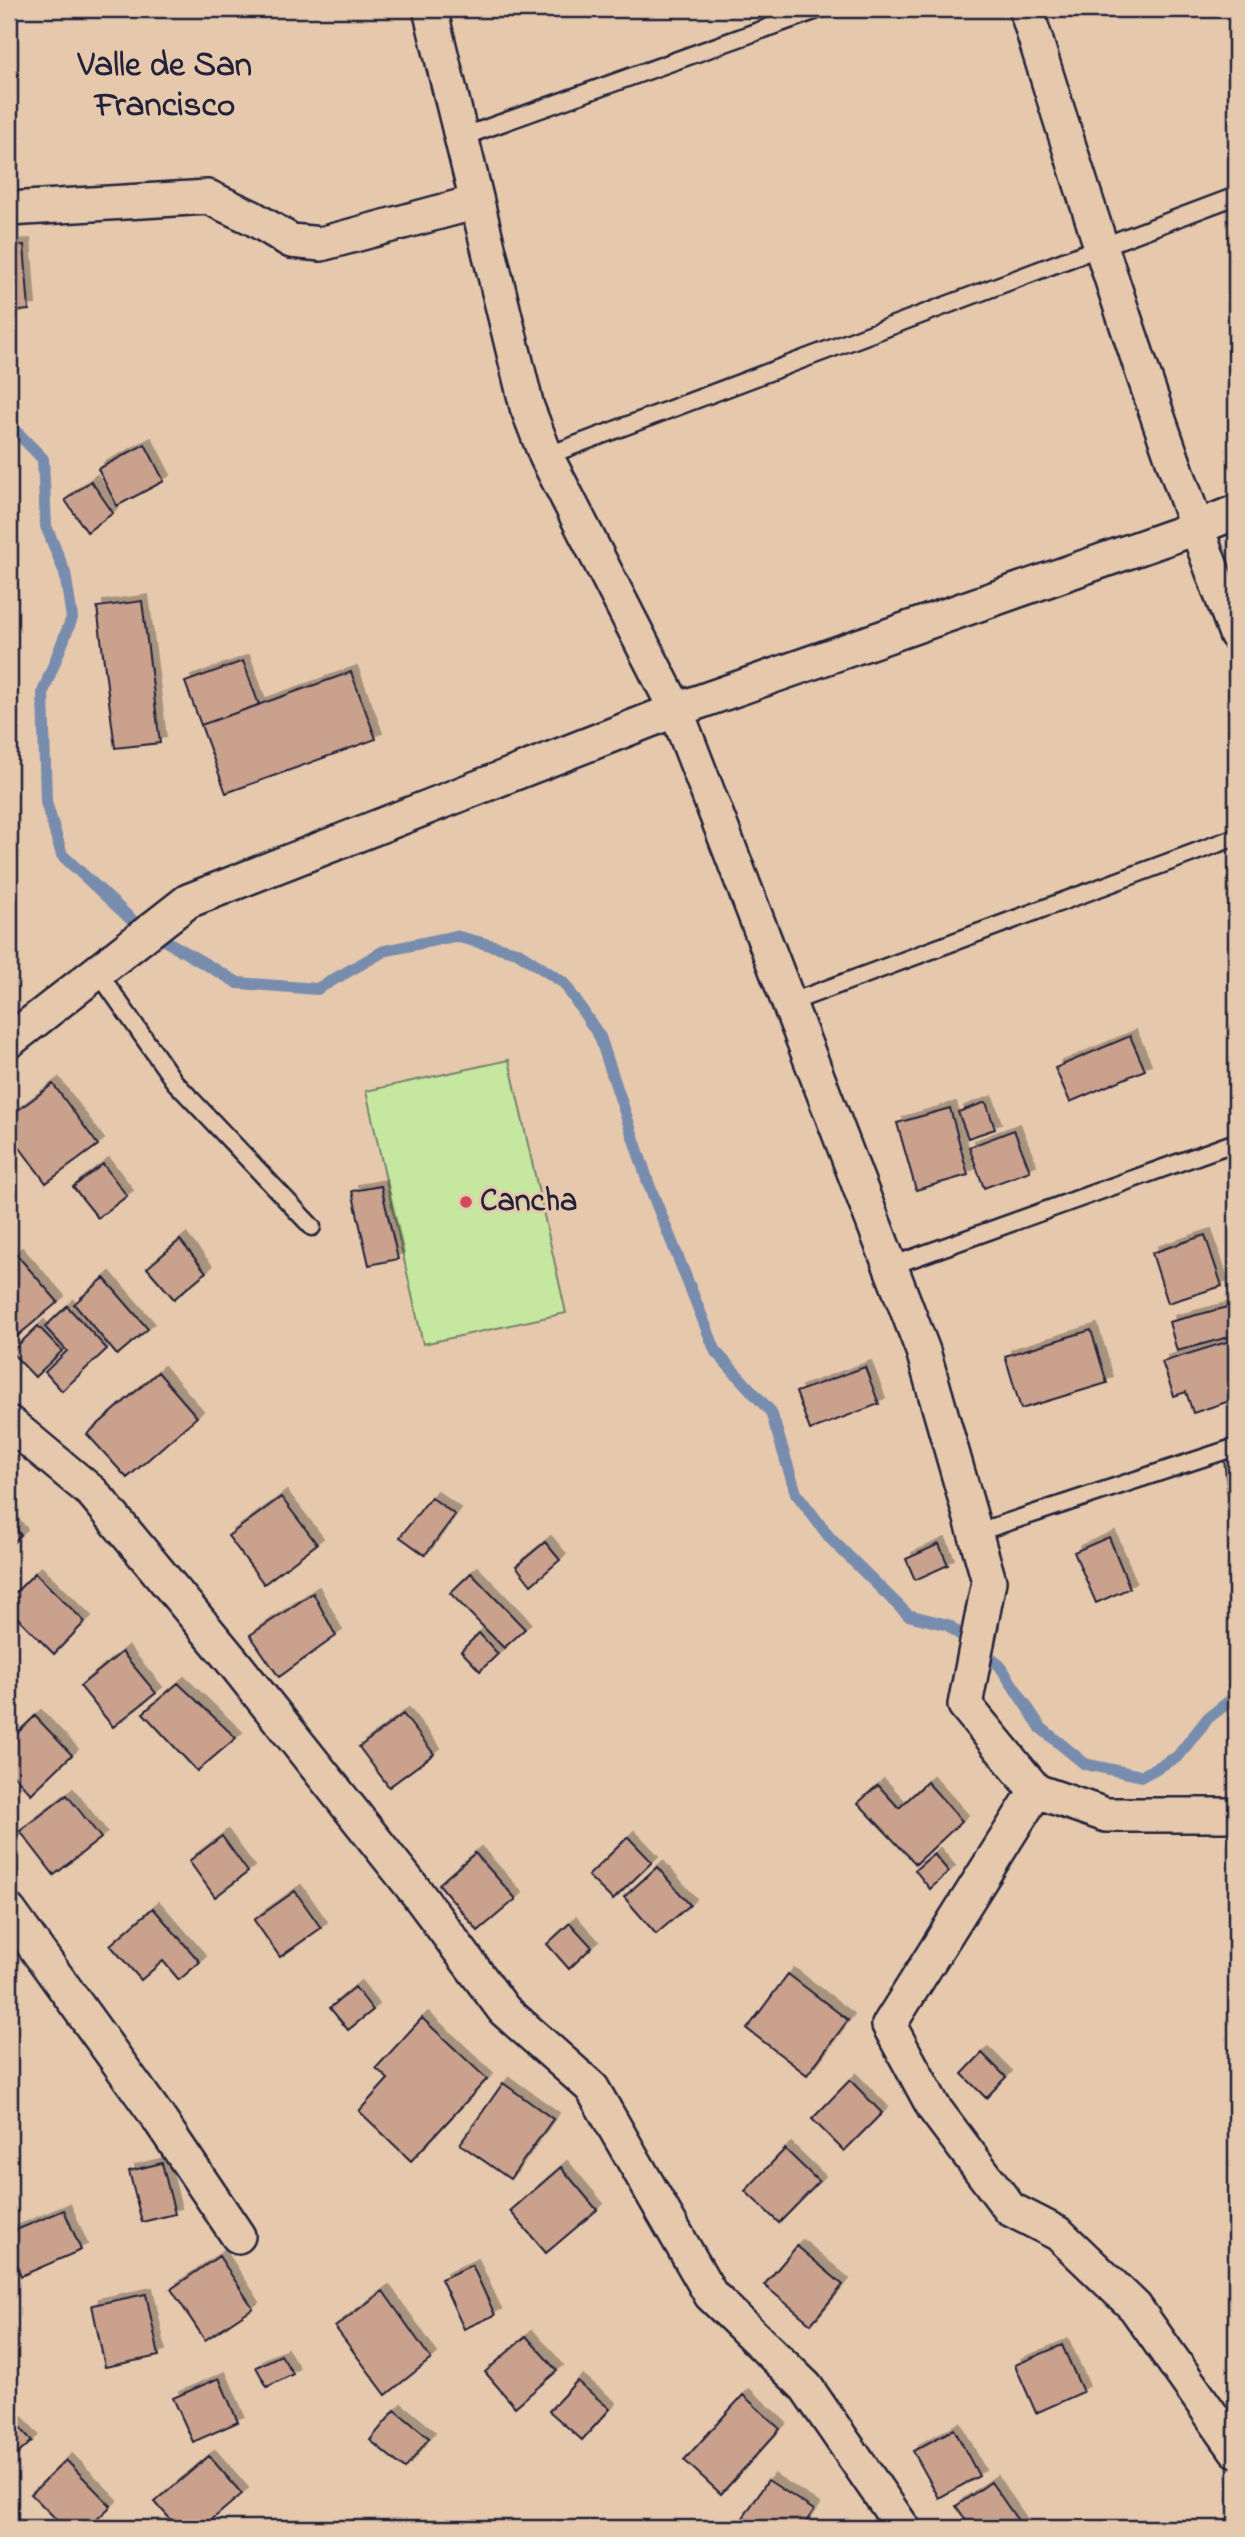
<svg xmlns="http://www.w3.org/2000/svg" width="1245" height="2537" font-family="'Indie Flower',sans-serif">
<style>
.green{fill:#c6e79f;stroke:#74846d;stroke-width:2}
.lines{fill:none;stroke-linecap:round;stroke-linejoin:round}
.stream{stroke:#788dae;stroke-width:12}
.building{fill:#c9a18d;stroke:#22223b;stroke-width:2;filter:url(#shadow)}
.service-casing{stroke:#22223b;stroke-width:21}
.minor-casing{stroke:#22223b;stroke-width:38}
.service{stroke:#e6c9ad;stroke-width:16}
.minor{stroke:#e6c9ad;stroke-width:33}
.poi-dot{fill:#d1495b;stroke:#e6c9ad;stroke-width:2.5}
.labels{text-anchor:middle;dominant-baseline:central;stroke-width:6;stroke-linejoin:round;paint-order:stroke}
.poi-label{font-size:32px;font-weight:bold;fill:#22223b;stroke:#e6c9ad;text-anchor:start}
.quarter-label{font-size:35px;font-weight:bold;fill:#22223b;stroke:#e6c9ad}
</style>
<defs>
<filter id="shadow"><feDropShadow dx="6" dy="-6" stdDeviation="0" flood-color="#0004"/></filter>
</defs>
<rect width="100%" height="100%" fill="#e6c9ad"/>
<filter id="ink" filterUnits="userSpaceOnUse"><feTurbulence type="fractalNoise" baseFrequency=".0143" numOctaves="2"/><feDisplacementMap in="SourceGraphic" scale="14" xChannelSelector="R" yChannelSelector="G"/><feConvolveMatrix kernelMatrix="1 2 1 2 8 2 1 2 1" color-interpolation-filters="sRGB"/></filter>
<g filter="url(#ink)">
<path class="green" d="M509 1060 566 1313 423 1344 366 1091Z"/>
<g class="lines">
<path class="stream" d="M9 424 43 459 46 526 65 573 72 618 43 692 46 802 62 855 135 923 238 983 317 989 384 951 455 936 517 952 564 983 600 1037 649 1185 716 1352 771 1412 796 1493 830 1538 908 1615 948 1625 1000 1666 1041 1728 1085 1764 1142 1776 1177 1757 1208 1718 1236 1696"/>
</g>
<path class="building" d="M24 245 29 310 9 312V246Z
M145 444 164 481 117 506 98 469Z
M91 481 113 513 87 532 65 500Z
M142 601 160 743 115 748 97 607Z
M243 661 259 705 201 725 185 682Z
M351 672 376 739 226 793 201 725Z
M1130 1036 1145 1070 1070 1102 1055 1068Z
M53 1084 98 1145 46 1183 9 1133V1117Z
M986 1102 995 1129 968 1138 958 1112Z
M950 1108 968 1175 916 1190 897 1123Z
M1014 1130 1030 1171 984 1188 969 1147Z
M103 1164 127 1196 98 1218 73 1187Z
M381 1186 398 1259 369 1265 352 1191Z
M1205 1235 1222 1286 1168 1303 1152 1253Z
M180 1240 206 1272 174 1299 147 1268Z
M16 1254 58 1302 9 1343V1260Z
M104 1278 148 1329 117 1355 74 1304Z
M67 1306 107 1349 62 1391 45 1372 67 1351 45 1327Z
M1232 1306 1236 1323V1335L1177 1351 1169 1322Z
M38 1326 62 1351 35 1377 11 1352Z
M1091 1330 1107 1383 1021 1409 1005 1356Z
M1236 1339V1399L1193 1413 1186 1392 1174 1396 1162 1362Z
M865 1367 879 1404 810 1430 796 1392Z
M158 1372 197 1417 127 1478 87 1434Z
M1236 1457V1503L1229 1504 1224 1459Z
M281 1497 317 1544 264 1584 228 1536Z
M431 1497 455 1515 425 1555 400 1537Z
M9 1522 21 1535 9 1547Z
M1109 1537 1130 1588 1096 1603 1074 1552Z
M545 1542 560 1560 531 1585 516 1566Z
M939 1544 948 1565 915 1580 906 1559Z
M35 1573 85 1622 54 1654 9 1609V1599Z
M471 1573 525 1629 504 1648 450 1593Z
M313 1593 336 1636 279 1677 250 1635Z
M479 1633 498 1654 480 1671 461 1651Z
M122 1652 156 1693 113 1727 80 1686Z
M178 1683 236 1738 197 1771 143 1713Z
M403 1714 434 1754 389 1787 359 1747Z
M35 1716 72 1755 31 1794 9 1770V1741Z
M927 1782 962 1821 916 1864 858 1803 878 1785 899 1808Z
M67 1795 101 1838 54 1875 20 1831Z
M222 1836 248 1872 215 1897 189 1861Z
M628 1837 652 1862 613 1900 588 1876Z
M475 1853 516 1899 478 1931 439 1884Z
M934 1854 949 1872 930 1889 915 1870Z
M657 1867 690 1905 656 1934 624 1897Z
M295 1891 321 1928 280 1957 254 1920Z
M153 1908 200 1962 179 1980 163 1961 141 1980 110 1945Z
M570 1923 592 1947 569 1969 547 1944Z
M788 1974 848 2020 807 2075 747 2029Z
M355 1987 373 2010 348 2030 330 2008Z
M422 2018 487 2079 411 2161 359 2111 388 2079 376 2068Z
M982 2053 1006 2077 986 2098 962 2074Z
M850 2080 882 2113 844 2151 812 2119Z
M503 2083 553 2119 510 2179 460 2144Z
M785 2149 819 2182 779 2223 745 2191Z
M162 2163 175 2214 142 2222 129 2171Z
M561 2167 597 2210 546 2253 510 2211Z
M64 2210 81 2250 21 2276 9 2248V2233Z
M797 2246 843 2285 811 2324 764 2285Z
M219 2256 253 2308 205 2340 171 2289Z
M472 2265 495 2315 464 2329 441 2279Z
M383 2291 431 2359 386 2395 335 2327Z
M146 2294 159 2356 105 2367 92 2305Z
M526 2336 557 2371 515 2407 485 2372Z
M1062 2345 1083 2392 1036 2413 1015 2365Z
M281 2355 293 2374 267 2387 256 2367Z
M219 2378 238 2422 193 2442 173 2398Z
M577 2381 610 2409 582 2440 549 2411Z
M743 2395 780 2429 721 2494 684 2460Z
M395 2410 429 2438 405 2469 370 2440Z
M9 2415 32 2441 9 2462Z
M954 2429 979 2476 939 2498 913 2451Z
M209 2456 242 2494 202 2528H178L155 2502Z
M66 2460 111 2506 88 2528H65L31 2494Z
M768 2480 814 2510 802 2528H752L741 2521Z
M991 2482 1023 2528H971L956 2506Z"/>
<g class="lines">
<defs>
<path id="service" d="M462 137 820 9
M546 456 1236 196
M98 972 174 1081 312 1227
M789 1003 1236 837
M891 1266 1236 1142
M975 1533 1236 1447"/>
<path id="minor" d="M430 9 527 407 546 456 676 710 923 1351 989 1581 965 1705 1036 1791 889 2025 934 2108 1010 2209 1059 2234 1135 2307 1236 2450
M1026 9C1091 219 1158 428 1236 634
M9 209 208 197 253 218 291 241 321 244 477 202
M9 1041 188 901 676 710 1196 528 1236 512
M9 1423 93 1493 234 1663 417 1893 504 2010 592 2088 711 2295 806 2387 903 2528
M1036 1791 1106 1815H1236
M9 1911 157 2116 238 2236"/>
</defs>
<use href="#service" class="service-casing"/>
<use href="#minor" class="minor-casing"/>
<use href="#service" class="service"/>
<use href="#minor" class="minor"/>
</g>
</g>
<circle class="poi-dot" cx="466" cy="1202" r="7"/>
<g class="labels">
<g class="poi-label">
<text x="480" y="1202">Cancha</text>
</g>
<g class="quarter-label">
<text x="165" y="66">Valle de San<tspan x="165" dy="40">Francisco</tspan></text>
</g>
</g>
<rect width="1245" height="2537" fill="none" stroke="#e6c9ad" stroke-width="35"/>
<rect x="18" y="18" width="1210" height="2502" fill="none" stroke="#22223b" stroke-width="2.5" filter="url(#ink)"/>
</svg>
